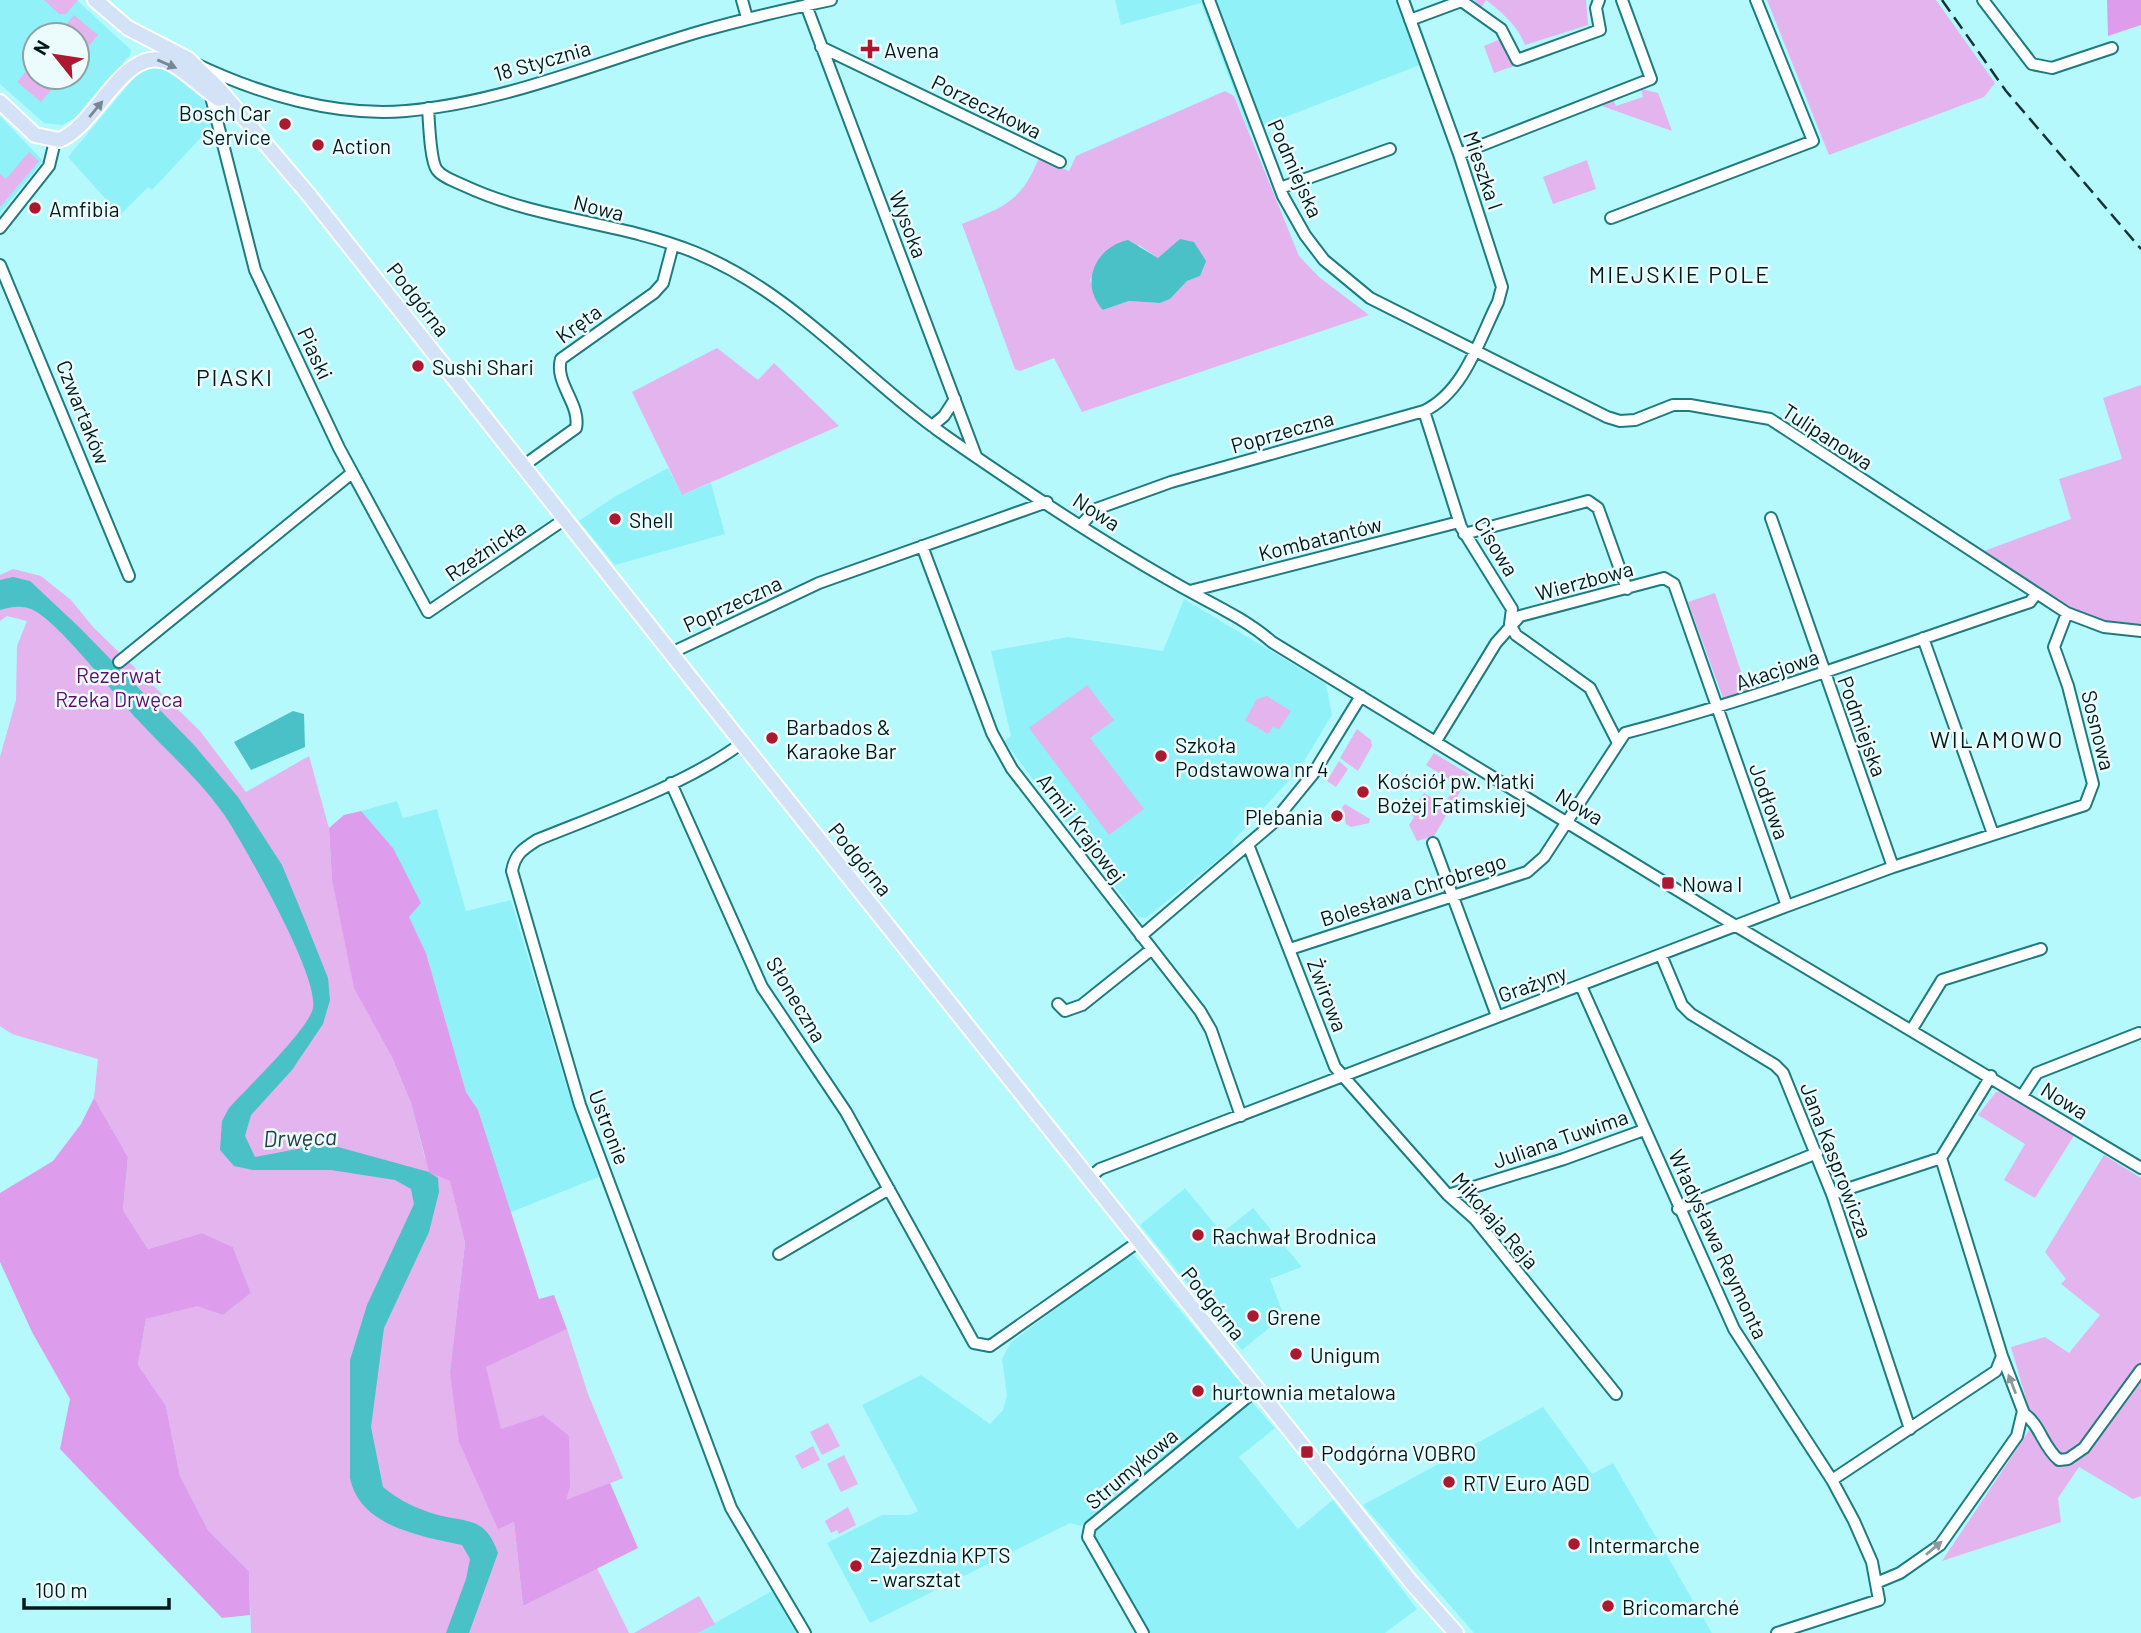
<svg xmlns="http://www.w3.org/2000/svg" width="2141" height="1633" font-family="Barlow,sans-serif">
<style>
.built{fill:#90f2f8;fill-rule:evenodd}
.green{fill:#e3b4ee;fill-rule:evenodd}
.forest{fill:#de9ced}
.water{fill:#49c1c7}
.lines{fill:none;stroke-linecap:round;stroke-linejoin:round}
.minor-casing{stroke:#1e7c81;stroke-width:14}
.major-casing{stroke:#fff;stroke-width:18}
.minor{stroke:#fff;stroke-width:10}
.major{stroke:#d4e2f7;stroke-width:14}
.rail{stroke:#153436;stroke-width:2.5;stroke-dasharray:14 7;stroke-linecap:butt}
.oneway{fill:#758894}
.oneway2{fill:#8c9899}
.poi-dot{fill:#ac1830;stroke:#ecfcfd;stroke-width:2.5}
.labels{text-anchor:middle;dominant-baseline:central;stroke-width:5;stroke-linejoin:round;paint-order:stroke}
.poi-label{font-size:21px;fill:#001a1c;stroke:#ecfcfd;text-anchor:start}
.street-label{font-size:21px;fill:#001a1c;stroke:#ecfcfd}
.park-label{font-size:21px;fill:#600c70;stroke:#ecfcfd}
.neighbourhood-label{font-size:23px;letter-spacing:2px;fill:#001a1c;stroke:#ecfcfd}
.water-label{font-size:23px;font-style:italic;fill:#264042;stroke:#ecfcfd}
</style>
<rect width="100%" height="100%" fill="#b6f9fd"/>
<path class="built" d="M0 0H77L131 50 130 55 77 117 62 125 44 123 0 84ZM35 35H77V77H35Z
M1115 0H1411L1433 60 1249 131 1201 3 1121 25Z
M150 67 166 69 204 100 211 127 152 190 148 187 120 215 68 157 139 72Z
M0 116 43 161 0 213Z
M668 468 682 495 711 483 725 534 615 565 579 521 614 497Z
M1184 599 1326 684 1332 715 1298 771 1232 842 1235 846 1146 918 1138 917 1004 741 1011 736 991 651 1068 637 1163 651Z
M397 801 403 818 437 809 466 911 511 900 567 1088 599 1177 509 1213 478 1110 466 1092 426 953 409 917 393 848 361 811Z
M1185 1188 1222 1233 1253 1208 1302 1267 1270 1279 1284 1316 1242 1350 1140 1225Z
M1134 1255 1244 1387 1240 1394 1081 1526 1070 1523 870 1623 827 1543 882 1515H910L918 1511 862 1405 921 1375 990 1424 1003 1410 1007 1396 1002 1359 1011 1342 1127 1256Z
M1251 1401 1275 1428 1239 1457 1298 1529 1333 1500 1417 1609 1385 1633H1148L1094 1537V1532Z
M1543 1407 1592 1474 1613 1463 1712 1633H1474L1363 1505Z
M772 1591 796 1633H698L715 1623Z"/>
<path class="green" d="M44 0H78L66 14H59Z
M1474 0H1586L1588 25 1525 45C1517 25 1503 13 1486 0L1481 8Z
M1767 0H1936L1995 83 1984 97 1829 155Z
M74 15 98 35 77 60V35H57Z
M1503 38 1514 66 1494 73 1484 46Z
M35 61V77H62L41 102 17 82Z
M1641 89 1658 93 1672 131 1602 106 1613 99 1616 106 1643 97Z
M1225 91 1234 96 1299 256 1319 277 1369 315 1082 412 1054 358 1020 371 1015 369 962 224C1004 207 1021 202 1039 158L1069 171 1076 156ZM1139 245 1158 258 1166 253 1200 276 1187 281 1170 299 1160 303 1129 301 1103 310 1090 280 1094 273Z
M29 152 39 161 0 207V174L6 179Z
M1587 160 1596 189 1553 204 1543 177Z
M717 348 758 380 774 363 839 426 682 495 632 392Z
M2141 385V625L2111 623 2063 609 1984 551 2071 519 2059 479 2122 459 2103 398Z
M13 569 41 576 71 600 93 627 200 731 246 792 309 756 329 828 332 879 391 1055 411 1103 425 1158 450 1180 465 1243 450 1372 498 1528 514 1522 523 1606 597 1568 629 1633H251L249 1571 208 1530 180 1476 166 1406 138 1365 146 1319 197 1305 223 1315 251 1293 233 1247 202 1233 148 1249 123 1210 128 1157 94 1098 98 1059 12 1034 0 1026V757L16 700 17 646 27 621 7 616 0 621V575Z
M1715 593 1747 690 1723 698 1688 602Z
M1087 685 1114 720 1090 738 1144 809 1109 835 1029 728Z
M1267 696 1291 711 1279 729 1273 727 1268 734 1245 720 1257 699Z
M1357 729 1371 740 1372 746 1358 771 1340 758Z
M1434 753 1470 775 1434 836 1417 841 1409 825 1414 817 1410 814 1424 793 1444 805 1456 784 1426 765Z
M1339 761 1348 769 1336 787 1327 781Z
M1345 804 1370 819 1369 823 1351 827 1346 824 1342 807Z
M1996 1092H2006L2075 1134 2035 1198 2004 1180 2025 1144 1978 1115Z
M2104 1155 2141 1178V1496L2133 1499 2079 1467 2058 1498 2061 1522 1942 1561 2030 1429 2031 1416 2011 1347 2045 1337 2069 1353 2100 1315 2061 1284 2066 1279 2045 1252Z
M567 1329 588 1394 623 1478 566 1501 543 1415 501 1430 485 1367Z
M828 1423 840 1446 822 1455 810 1432Z
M813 1446 820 1460 802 1469 795 1456Z
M844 1455 858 1484 841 1492 827 1464Z
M848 1507 856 1525 839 1534 837 1530 831 1533 825 1521Z
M699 1596 715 1624 698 1633H634Z"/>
<path class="forest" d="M2107 0H2141V25L2108 36Z
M361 811 393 848 421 903 409 917 426 953 466 1092 478 1110 539 1299 554 1295 567 1329 486 1367 501 1429 543 1415 569 1436 570 1487 566 1500 610 1483 638 1548 523 1606 514 1522 498 1529 459 1442 450 1372 465 1243 450 1181 429 1172 411 1103 391 1055 354 988 332 879 329 828 344 815Z
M94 1098 128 1157 123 1210 148 1249 202 1233 233 1247 251 1293 223 1315 197 1306 146 1319 138 1365 166 1406 180 1476 208 1530 249 1571 250 1615 222 1618 60 1449 70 1399 32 1332 0 1262V1193L53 1161 81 1124Z"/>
<path class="water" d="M1180 239 1194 242 1206 261 1200 276 1187 281 1170 299 1160 303 1129 301 1103 310C1079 284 1095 247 1128 240L1158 258Z
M13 577 30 581 80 628 194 745 238 797 282 865 306 923 328 978 330 1000 323 1024 292 1070 251 1115 245 1136 255 1157 313 1146 338 1147 429 1172 438 1178 439 1192 429 1232 384 1328 371 1427 383 1487C400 1501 417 1509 438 1515 470 1523 485 1517 498 1553L469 1633H446L466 1579 470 1559 462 1545C421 1536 360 1527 350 1478V1360L367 1305 414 1204 411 1189 395 1180 331 1170H253L234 1166 220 1150 222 1121 229 1108C247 1088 309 1029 313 1008 319 976 248 853 229 822 204 783 168 753 137 719 115 696 57 619 31 609 21 605 10 607 0 610V580Z
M293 711 304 714 305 747 251 770 234 742Z"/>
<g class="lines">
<defs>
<path id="minor" d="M742 0 747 18
M1209 0 1283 196 1305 235 1324 260 1370 298 1607 417 1620 421 1635 420 1673 405H1690L1770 419 2067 613 2104 627 2141 631
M1983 0 2032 64 2052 68 2112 48
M1463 2 1501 29 1517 60 1600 30 1596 8 1599 0
M806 5 976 456
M1410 20 1464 0
M821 47 1060 162
M196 64C259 94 335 117 406 111 508 102 605 59 702 31 745 19 788 9 831 0
M210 93 255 270 339 448 428 612 565 519
M428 108C429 120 430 161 437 170 443 178 457 182 465 186 538 220 620 222 694 252 795 293 862 378 950 439 1022 489 1097 539 1173 582 1207 602 1242 616 1272 642L1736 926 2141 1168
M1459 154 1651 79 1622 0
M1280 188 1390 149
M1611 218 1813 141 1756 0
M0 228 49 166 55 141
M0 265 129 576
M1424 411 1461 527 1512 609 1510 624 1516 635 1590 688 1617 741
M932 426 944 416 955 399
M523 466 576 428C581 404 554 383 561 359L654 293 663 283 673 245
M1771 518 1893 867
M1081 525 1096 509 1171 482 1424 411C1464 392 1479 340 1498 302L1502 287 1459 154 1403 0
M1464 534 1588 501 1598 508 1627 589
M922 546 992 733 1012 769 1200 1011 1211 1030 1241 1116
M1190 591 1459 522
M1923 638 1993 834
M671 653 819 583 1047 502
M119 662 352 473
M1436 741 1496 643 1520 616 1664 578 1674 584 1787 906
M742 743C687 784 601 814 537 840 523 849 515 854 512 871L580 1105 731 1508 805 1633
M671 783 762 987 846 1112 974 1343 990 1346 1138 1242
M1433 843 1497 1016
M1249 847 1335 1067 1448 1195 1475 1219 1616 1394
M1141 936 1273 823 1313 774 1361 696
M1290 949 1527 872 1544 857 1625 733C1762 697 1895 647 2030 602L2036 594
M1661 955 1682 1005 1691 1014 1775 1065 1783 1073 1832 1194 1910 1429
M1581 986 1734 1329 1832 1480 1854 1521 1872 1562 1879 1600 1777 1633
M1058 1004 1065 1011 1082 1005 1152 949
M1912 1029 1942 980 2041 949
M2022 1096 2037 1073 2139 1033
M1089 1178 1100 1169 1121 1161 1787 906 1893 867 2085 805 2093 784 2068 686 2054 647 2067 613
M1832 1194 1941 1158
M1448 1195 1564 1159 1644 1130
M1678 1209 1817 1153
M779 1254 889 1189
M2023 1413C2041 1425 2042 1446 2059 1460L2068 1459 2084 1448 2141 1370
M1832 1480 1996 1371 2002 1356 1941 1158 1991 1076
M1876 1583 1900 1573 1940 1545 2017 1436 2023 1411 2002 1356
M1143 1633 1088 1537 1090 1527 1257 1389"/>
<path id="major" d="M95 0 128 28 188 59 219 89 309 195 742 743 1411 1582 1456 1633
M0 102 35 135 59 140C97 127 126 38 172 64 189 73 203 89 219 99"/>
</defs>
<use href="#minor" class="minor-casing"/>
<use href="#major" class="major-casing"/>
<use href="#minor" class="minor"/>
<use href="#major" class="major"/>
<path class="rail" d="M1942 0 2006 91 2141 249"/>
</g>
<defs><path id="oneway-solid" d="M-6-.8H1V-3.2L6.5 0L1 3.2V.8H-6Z" transform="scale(1.75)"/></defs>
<g class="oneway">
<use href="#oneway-solid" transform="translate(167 64) rotate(23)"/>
<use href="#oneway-solid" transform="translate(96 109) rotate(-50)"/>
</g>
<g class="oneway2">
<use href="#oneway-solid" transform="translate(2012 1384) rotate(-111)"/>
<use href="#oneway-solid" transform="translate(1934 1548) rotate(-40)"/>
</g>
<g class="poi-dot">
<path d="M866.5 38.5h7v7h7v7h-7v7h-7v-7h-7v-7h7z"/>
<circle cx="285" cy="124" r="7"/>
<circle cx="318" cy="145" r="7"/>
<circle cx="35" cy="208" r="7"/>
<circle cx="418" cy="366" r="7"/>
<circle cx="615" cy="519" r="7"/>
<circle cx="772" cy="738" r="7"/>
<circle cx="1161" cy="756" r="7"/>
<circle cx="1363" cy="792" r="7"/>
<circle cx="1337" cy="816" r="7"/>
<rect x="1661" y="876" width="14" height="14" rx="3.5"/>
<circle cx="1198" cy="1235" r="7"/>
<circle cx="1253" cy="1316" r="7"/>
<circle cx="1296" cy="1354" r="7"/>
<circle cx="1198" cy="1391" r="7"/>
<rect x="1300" y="1445" width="14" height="14" rx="3.5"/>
<circle cx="1449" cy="1482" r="7"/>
<circle cx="1574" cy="1544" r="7"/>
<circle cx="856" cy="1566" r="7"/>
<circle cx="1608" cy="1606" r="7"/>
</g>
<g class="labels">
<g class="poi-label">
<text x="884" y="49">Avena</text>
<text x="271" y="112" text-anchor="end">Bosch Car<tspan x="271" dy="24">Service</tspan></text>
<text x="332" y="145">Action</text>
<text x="49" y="208">Amfibia</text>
<text x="432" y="366">Sushi Shari</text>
<text x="629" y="519">Shell</text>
<text x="786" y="726">Barbados &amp;<tspan x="786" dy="24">Karaoke Bar</tspan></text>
<text x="1175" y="744">Szkoła<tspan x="1175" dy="24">Podstawowa nr 4</tspan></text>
<text x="1377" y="780">Kościół pw. Matki<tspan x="1377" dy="24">Bożej Fatimskiej</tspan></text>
<text x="1323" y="816" text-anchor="end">Plebania</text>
<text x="1682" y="883">Nowa I</text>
<text x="1212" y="1235">Rachwał Brodnica</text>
<text x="1267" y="1316">Grene</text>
<text x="1310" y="1354">Unigum</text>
<text x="1212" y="1391">hurtownia metalowa</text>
<text x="1321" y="1452">Podgórna VOBRO</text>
<text x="1463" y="1482">RTV Euro AGD</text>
<text x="1588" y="1544">Intermarche</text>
<text x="870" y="1554">Zajezdnia KPTS<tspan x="870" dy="24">- warsztat</tspan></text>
<text x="1622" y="1606">Bricomarché</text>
</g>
<g class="street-label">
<text transform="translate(542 60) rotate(-16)">18 Stycznia</text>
<text transform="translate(987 106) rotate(26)">Porzeczkowa</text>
<text transform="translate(1296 168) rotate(66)">Podmiejska</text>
<text transform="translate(1484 170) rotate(71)">Mieszka I</text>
<text transform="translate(599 207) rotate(14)">Nowa</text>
<text transform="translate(909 224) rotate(69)">Wysoka</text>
<text transform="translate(419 299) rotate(52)">Podgórna</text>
<text transform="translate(578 323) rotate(-36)">Kręta</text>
<text transform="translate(316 353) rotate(65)">Piaski</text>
<text transform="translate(84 412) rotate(68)">Czwartaków</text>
<text transform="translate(1282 431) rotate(-16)">Poprzeczna</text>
<text transform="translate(1828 436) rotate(33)">Tulipanowa</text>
<text transform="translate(1097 511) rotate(33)">Nowa</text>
<text transform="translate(1320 538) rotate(-14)">Kombatantów</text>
<text transform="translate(1497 546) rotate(59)">Cisowa</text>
<text transform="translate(485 550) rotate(-34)">Rzeźnicka</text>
<text transform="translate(1584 580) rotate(-15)">Wierzbowa</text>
<text transform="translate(732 603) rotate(-25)">Poprzeczna</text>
<text transform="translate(1777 669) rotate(-19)">Akacjowa</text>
<text transform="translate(1863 726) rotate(70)">Podmiejska</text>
<text transform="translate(2099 730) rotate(76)">Sosnowa</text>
<text transform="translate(1770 801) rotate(70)">Jodłowa</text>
<text transform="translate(1580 806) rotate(31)">Nowa</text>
<text transform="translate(1082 828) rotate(53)">Armii Krajowej</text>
<text transform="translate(861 859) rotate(51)">Podgórna</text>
<text transform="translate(1413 889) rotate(-18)">Bolesława Chrobrego</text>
<text transform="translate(1532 983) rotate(-20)">Grażyny</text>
<text transform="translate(1328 995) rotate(69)">Żwirowa</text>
<text transform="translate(797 999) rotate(59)">Słoneczna</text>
<text transform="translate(2065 1100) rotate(32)">Nowa</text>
<text transform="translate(610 1127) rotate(69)">Ustronie</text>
<text transform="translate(1560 1138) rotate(-19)">Juliana Tuwima</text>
<text transform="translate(1837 1160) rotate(69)">Jana Kasprowicza</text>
<text transform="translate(1496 1220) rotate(49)">Mikołaja Reja</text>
<text transform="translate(1719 1244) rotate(65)">Władysława Reymonta</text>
<text transform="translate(1214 1303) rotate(51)">Podgórna</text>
<text transform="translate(1131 1468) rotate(-40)">Strumykowa</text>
</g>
<g class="park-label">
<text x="119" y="674">Rezerwat<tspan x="119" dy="24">Rzeka Drwęca</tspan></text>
</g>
<g class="neighbourhood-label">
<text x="1680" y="274">MIEJSKIE POLE</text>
<text x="235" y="377">PIASKI</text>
<text x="1997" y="739">WILAMOWO</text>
</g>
<g class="water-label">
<text transform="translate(300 1137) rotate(-2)">Drwęca</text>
</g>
</g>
<g transform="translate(56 56) rotate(300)"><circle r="33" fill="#ecfcfd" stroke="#8ea2a3" stroke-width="2"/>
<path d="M0-5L12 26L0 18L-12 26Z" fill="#ac1830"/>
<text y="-10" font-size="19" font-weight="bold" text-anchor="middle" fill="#001a1c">N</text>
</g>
<path d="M24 1598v10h145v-10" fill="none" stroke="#001a1c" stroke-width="3.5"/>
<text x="35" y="1598" font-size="21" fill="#001a1c" stroke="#ecfcfd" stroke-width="5" paint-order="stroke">100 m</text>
</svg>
